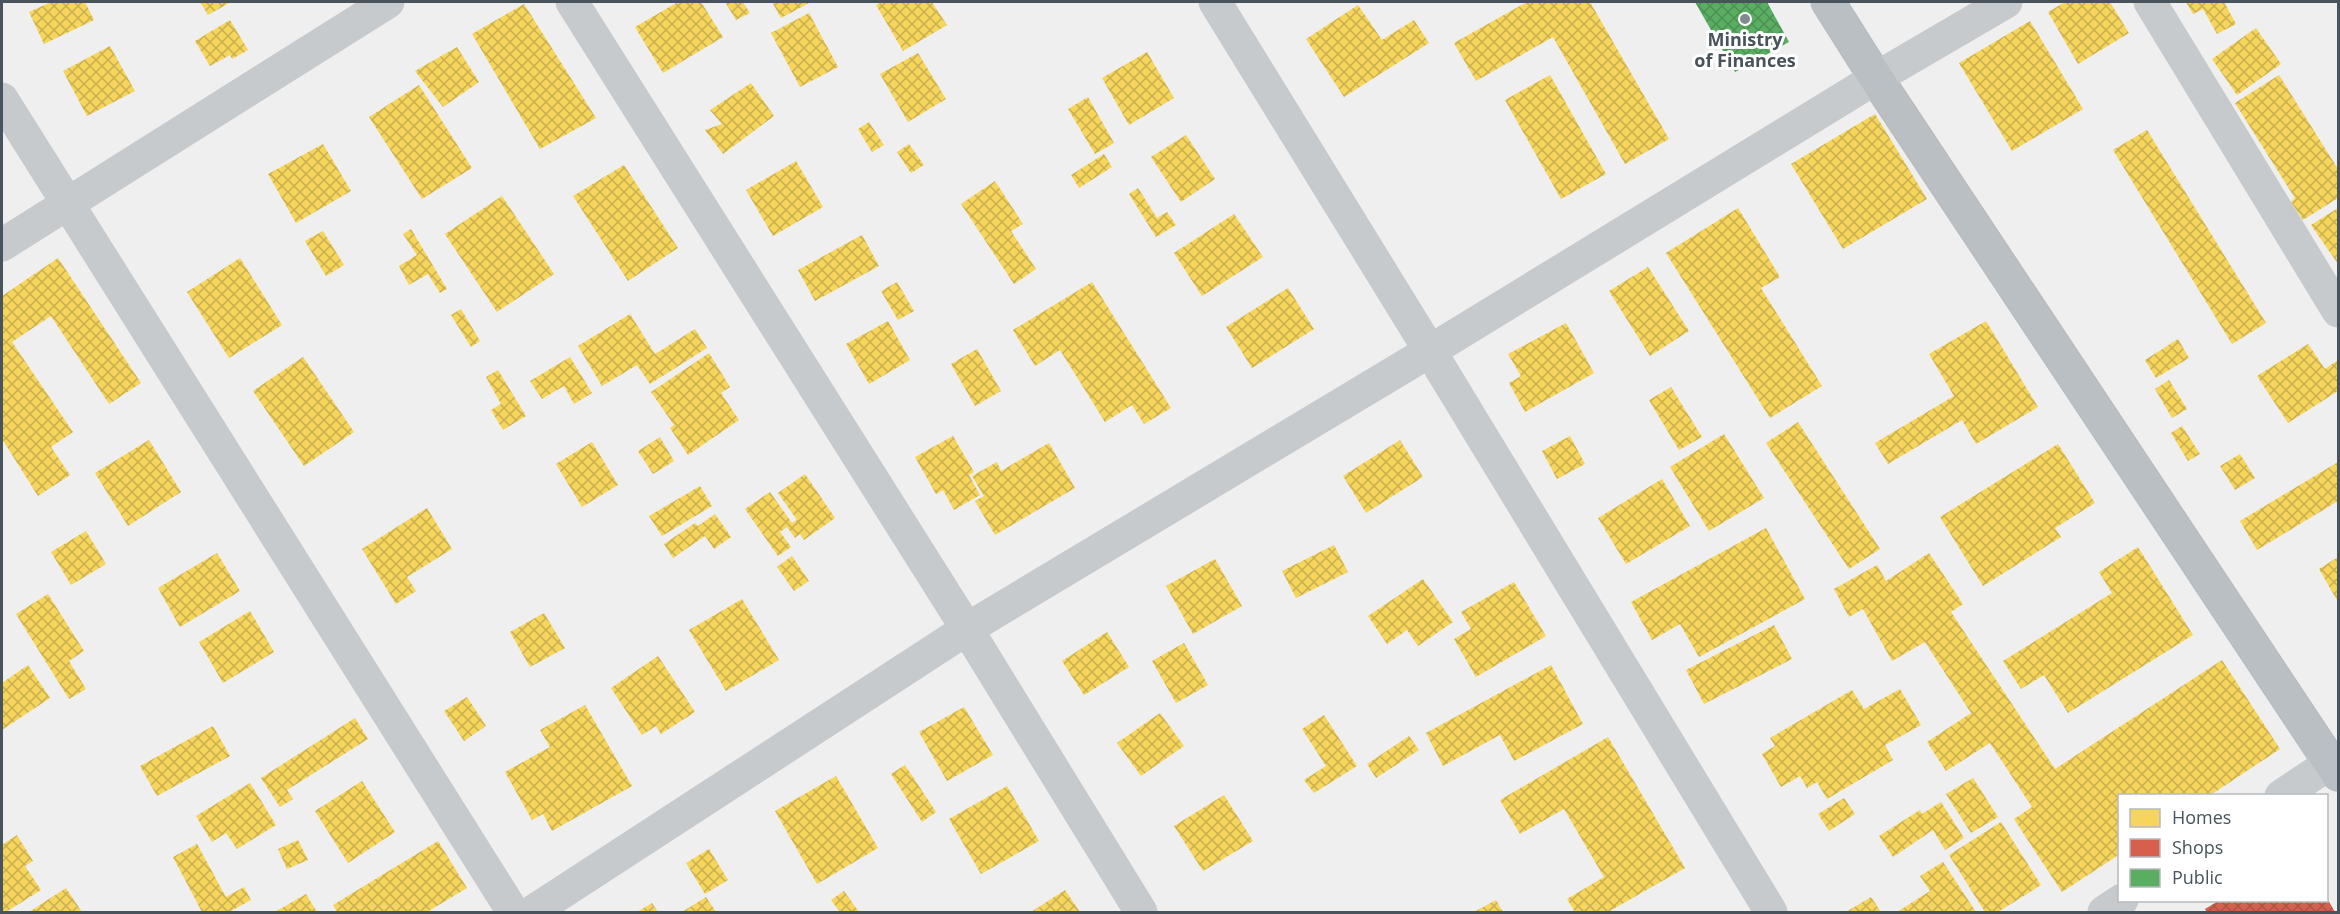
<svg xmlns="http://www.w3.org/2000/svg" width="2340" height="914" font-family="'Open Sans',sans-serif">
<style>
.homes{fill:url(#homes-cross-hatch)}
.shops{fill:url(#shops-cross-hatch)}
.public{fill:url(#public-cross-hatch)}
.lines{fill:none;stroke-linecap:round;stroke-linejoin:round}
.highway-casing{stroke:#b5babe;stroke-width:35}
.minor{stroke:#c7cacc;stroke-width:33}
.highway{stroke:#babfc3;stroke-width:33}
.poi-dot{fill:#838a8f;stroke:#fff;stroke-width:2}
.labels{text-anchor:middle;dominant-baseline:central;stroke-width:6;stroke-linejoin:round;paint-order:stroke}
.poi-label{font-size:18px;font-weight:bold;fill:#48535b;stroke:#fff}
</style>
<defs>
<pattern id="homes-cross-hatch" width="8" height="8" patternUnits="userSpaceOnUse" patternTransform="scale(1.5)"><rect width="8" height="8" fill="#f6d55c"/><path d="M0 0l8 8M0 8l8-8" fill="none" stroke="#c9af4f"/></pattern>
<pattern id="shops-cross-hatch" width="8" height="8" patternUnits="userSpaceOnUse" patternTransform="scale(1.5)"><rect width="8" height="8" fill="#d6604d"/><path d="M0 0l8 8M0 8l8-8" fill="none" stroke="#b05243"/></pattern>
<pattern id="public-cross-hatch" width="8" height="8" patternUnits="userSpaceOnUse" patternTransform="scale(1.5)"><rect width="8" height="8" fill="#5aae61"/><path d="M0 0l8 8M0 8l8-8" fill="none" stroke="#4c9053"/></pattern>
</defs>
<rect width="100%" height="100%" fill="#f0efef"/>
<path class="homes" d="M51 2H85L94 20 44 44 29 12Z
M200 2H231L208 15Z
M678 2H701L723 37 663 73 635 27Z
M725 2H743L750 13 736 20Z
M772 2H811L781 18Z
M882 2H932L947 25 903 51 876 5Z
M1527 2H1590L1669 139 1625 164 1553 37 1476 81 1454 43Z
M2065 2H2110L2129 33 2078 64 2048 12Z
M2186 2H2224L2236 24 2217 34 2203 9 2193 14Z
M524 4 596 118 540 149 472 34Z
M1358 5 1382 40 1414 20 1429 43 1344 97 1306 39Z
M809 13 838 67 800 87 771 33Z
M230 20 248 50 232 59 230 55 210 66 195 41Z
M2030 21 2083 109 2012 151 1959 63Z
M2256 28 2281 64 2237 95 2212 59Z
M110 46 135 91 87 116 63 71Z
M457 47 479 82 443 107 415 71Z
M1147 52 1174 98 1129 125 1102 78Z
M918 53 946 99 908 122 880 74Z
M1550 75 1606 174 1561 199 1505 100Z
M2279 75 2338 169V198L2303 220 2291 202 2295 198 2235 103Z
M751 83 774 116 723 154 705 130 722 124 710 110Z
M419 85 472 168 422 199 369 117Z
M1088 97 1114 143 1095 154 1068 109Z
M1875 114 1927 199 1843 249 1791 164Z
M869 122 884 145 872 152 858 129Z
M2147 130 2266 323 2232 344 2113 150Z
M1186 135 1215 179 1181 202 1151 157Z
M323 144 351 191 296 223 268 174Z
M909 144 924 165 911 173 897 152Z
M1104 154 1112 167 1079 188 1071 175Z
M796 161 823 207 773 236 746 190Z
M624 165 678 248 628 281 573 196Z
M995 181 1023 224 1011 231 1036 269 1014 284 961 204Z
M1138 188 1157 218 1167 212 1176 225 1156 237 1129 194Z
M502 196 554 274 497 312 445 234Z
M1738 208 1780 277 1761 288 1822 386 1770 418 1666 253Z
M2338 208V264L2311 225Z
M1234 214 1263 257 1202 296 1174 253Z
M411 229 447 289 440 293 428 274 409 285 399 266 417 255 403 234Z
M323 231 344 265 326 276 305 241Z
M862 235 879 266 815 301 798 270Z
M58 258 141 383 109 404 51 316 12 342 73 432 51 447 70 475 38 496 2 439V296Z
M240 258 282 325 229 358 187 292Z
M1648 267 1689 331 1650 356 1609 291Z
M897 282 914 311 898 320 881 291Z
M1092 282 1171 408 1144 424 1132 405 1105 422 1060 350 1035 366 1013 330Z
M1288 288 1314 329 1252 368 1226 327Z
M461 309 480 341 471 347 451 315Z
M630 314 655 354 695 329 707 348 650 384 637 365 602 386 578 346Z
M888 321 910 360 869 384 846 344Z
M1986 321 2038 407 1976 444 1962 420 1888 464 1875 443 1954 396 1929 354Z
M1566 323 1594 373 1525 412 1509 383 1521 376 1508 354Z
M2178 339 2189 358 2156 378 2145 360Z
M2308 344 2325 369 2338 360V391L2288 423 2257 376Z
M977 349 1001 391 975 406 951 364Z
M709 353 730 387 721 393 739 420 688 455 670 428 674 425 651 392Z
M303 357 354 432 304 466 253 391Z
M570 357 592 393 574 404 564 386 542 399 530 381Z
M498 370 526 416 503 430 491 410 501 404 486 377Z
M2169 380 2187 409 2172 418 2155 389Z
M1671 387 1702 437 1679 450 1649 400Z
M1798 422 1880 549 1849 569 1766 443Z
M2182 426 2200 454 2188 461 2171 433Z
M1724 434 1764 498 1709 531 1670 467Z
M953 436 974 472 969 475 980 495 954 510 943 490 936 494 915 457Z
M1570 436 1585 464 1557 479 1542 451Z
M660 437 674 461 653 474 638 451Z
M149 440 181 492 128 526 95 473Z
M1400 440 1423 477 1366 513 1343 476Z
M592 442 618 485 582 507 556 464Z
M1049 443 1075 488 995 535 975 501 984 496 972 476 997 462 1001 471Z
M2058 444 2095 503 2055 528 2061 537 1983 586 1940 517Z
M2240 454 2255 478 2235 490 2220 466Z
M2338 462V501L2257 550 2240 521Z
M805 474 835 518 804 540 800 534 795 538 787 527 780 532 791 547 778 556 745 509 770 492 792 523 797 520 778 493Z
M1662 479 1690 526 1626 564 1598 518Z
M700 486 712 506 662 536 649 516Z
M427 508 452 549 407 577 416 591 396 604 362 549Z
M715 514 731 537 714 549 705 536 673 558 664 544 695 523 698 526Z
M1766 528 1805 599 1699 657 1680 624 1652 640 1631 602Z
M86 531 106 564 71 585 51 552Z
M1334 545 1348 572 1296 598 1282 571Z
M2138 547 2193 635 2068 713 2044 675 2021 689 2003 661 2112 593 2099 572Z
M217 553 240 591 180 627 158 588Z
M1929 553 1963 604 1951 612 2055 769 2222 660 2280 749 2209 796H2120V854L2062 892 2014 819 2032 807 1990 743 1946 771 1927 742 1971 713 1925 642 1892 661 1863 609 1849 617 1834 589 1877 565 1886 581Z
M792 556 809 581 794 591 777 567Z
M2338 557V602L2319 569Z
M1215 559 1242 606 1193 634 1166 586Z
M1423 579 1453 622 1418 646 1407 630 1387 644 1368 616Z
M1514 582 1546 636 1476 677 1454 639 1471 629 1461 612Z
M48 594 84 651 69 661 86 689 69 699 16 614Z
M742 599 779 660 726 691 689 630Z
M250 611 274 652 223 683 199 642Z
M544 613 565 648 530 667 510 632Z
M1774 625 1792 659 1704 704 1686 670Z
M1107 632 1129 667 1084 695 1062 661Z
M1184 643 1208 685 1176 703 1152 661Z
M658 656 695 712 661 734 656 726 642 735 611 688Z
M28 665 50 698 2 730V683Z
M1551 665 1583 724 1514 761 1500 735 1443 766 1426 733Z
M1900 689 1921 725 1885 745 1893 760 1827 799 1817 782 1807 788 1800 776 1781 787 1762 754 1775 746 1770 738 1852 690 1864 709Z
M467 697 486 726 464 741 444 711Z
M585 705 632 786 552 831 543 814 532 820 505 772 550 747 540 730Z
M964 707 993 755 947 781 919 732Z
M1160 713 1184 746 1141 776 1117 743Z
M1324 715 1357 766 1314 793 1304 780 1326 766 1302 729Z
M355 718 368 739 287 790 293 799 280 807 261 778Z
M213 726 230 756 157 796 140 766Z
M1409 736 1419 750 1376 778 1367 764Z
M1608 737 1685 868 1608 912H1575L1567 899 1604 877 1564 809 1520 834 1500 800Z
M905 765 936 812 922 822 891 774Z
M836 776 878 848 817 884 775 811Z
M1973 778 1998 817 1971 833 1946 794Z
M362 781 395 832 348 863 315 811Z
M250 783 276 825 237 849 226 833 212 842 196 816Z
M1007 786 1039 841 981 874 949 819Z
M1224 795 1253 841 1203 871 1174 826Z
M1844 798 1855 814 1829 831 1818 814Z
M1941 802 1964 838 1945 850 1933 830 1893 857 1879 836 1920 810 1922 814Z
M2001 822 2041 885 1998 912H1985L1949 855Z
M17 835 33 861 25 866 41 890 6 912H2V845Z
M298 840 308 860 287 869 278 849Z
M438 841 467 888 427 912H337L333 905Z
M197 844 226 897 244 887 251 900 231 911 232 912H202L173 857Z
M709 849 728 880 705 894 686 863Z
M1943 862 1976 912H1897L1930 891 1920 876Z
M66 888 82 912H29Z
M1065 890 1080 912H1031Z
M844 891 859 912H840L831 900Z
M306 894 317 912H275Z
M706 897 716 912H682Z
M1871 897 1881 912H1846Z
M1496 900 1503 912H1474Z
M652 903 658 912H637Z"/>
<path class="shops" d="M2220 900H2328L2335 912H2207L2205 909Z"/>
<path class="public" d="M1695 2H1767L1789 42 1735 72Z"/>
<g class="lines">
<defs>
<path id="highway" d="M1828 2 1876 78 2338 774"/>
</defs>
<use href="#highway" class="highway-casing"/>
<path class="minor" d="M572 2 967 629 1141 912
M1215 2 1430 351 1771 912
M2150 2 2338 311
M2 99 513 912
M2 245 388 2
M2281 796 2338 758
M532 912 967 629 1430 351 1876 78 2006 2
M2104 912 2122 900"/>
<use href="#highway" class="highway"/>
</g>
<circle class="poi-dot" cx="1745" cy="19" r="6"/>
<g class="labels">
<g class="poi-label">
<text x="1745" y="39">Ministry<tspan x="1745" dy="21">of Finances</tspan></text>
</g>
</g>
<rect width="2340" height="914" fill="none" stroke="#48535b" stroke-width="6"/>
<rect x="2118" y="794" width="210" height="108" fill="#ffffff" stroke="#b6babd" stroke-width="1.5"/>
<rect x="2130" y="809" width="30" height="18" fill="#f6d55c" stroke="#b6babd" stroke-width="1.5"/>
<text x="2172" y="824" font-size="18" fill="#48535b">Homes</text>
<rect x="2130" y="839" width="30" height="18" fill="#d6604d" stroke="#b6babd" stroke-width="1.5"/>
<text x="2172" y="854" font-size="18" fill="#48535b">Shops</text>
<rect x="2130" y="869" width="30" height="18" fill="#5aae61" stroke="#b6babd" stroke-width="1.5"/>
<text x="2172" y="884" font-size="18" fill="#48535b">Public</text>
</svg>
